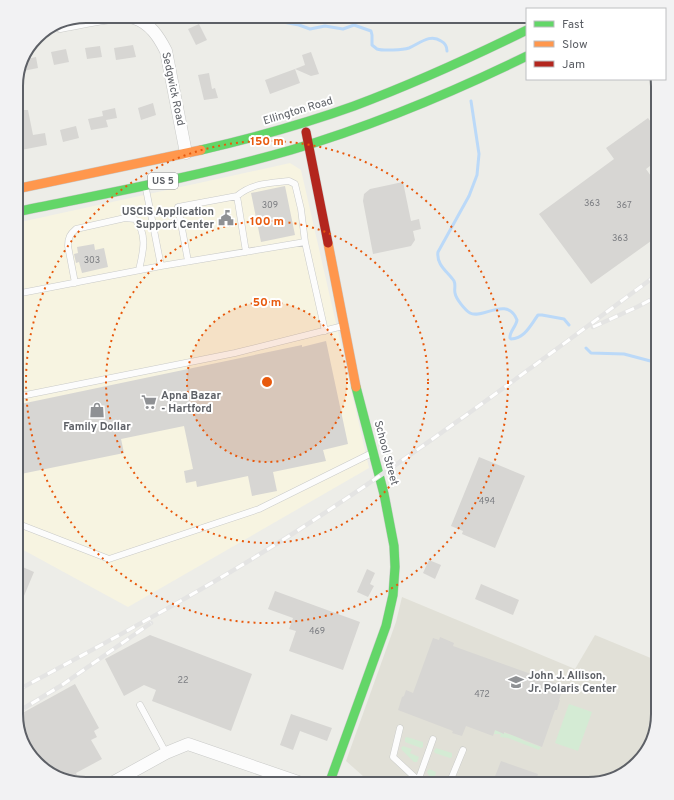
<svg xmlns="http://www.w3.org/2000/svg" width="674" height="800" font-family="Overpass,sans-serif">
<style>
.commercial{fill:#f7f4e1}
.education{fill:#e1e0d7}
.green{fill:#d4ebd4}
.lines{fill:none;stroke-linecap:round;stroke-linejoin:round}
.stream{stroke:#bbd9f8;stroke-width:3}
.building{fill:#d7d6d3}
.lane-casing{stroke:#c9cac8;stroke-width:7}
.street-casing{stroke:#c9cac8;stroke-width:13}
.fast-casing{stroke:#cacac9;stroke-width:10}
.slow-casing{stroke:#cacac9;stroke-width:10}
.jam-casing{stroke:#cacac9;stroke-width:10}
.lane{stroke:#fcfcfc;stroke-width:6}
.street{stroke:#fcfcfc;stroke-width:12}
.fast{stroke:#63d668;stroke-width:9}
.slow{stroke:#ff974d;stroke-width:9}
.jam{stroke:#b3261e;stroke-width:9}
.rail-casing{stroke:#e4e4e3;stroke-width:4.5}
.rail{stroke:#fff;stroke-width:3;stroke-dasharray:9;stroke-linecap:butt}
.ring{fill:none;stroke:#e8590c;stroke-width:2;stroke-dasharray:2 4}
.labels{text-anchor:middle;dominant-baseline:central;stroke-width:4;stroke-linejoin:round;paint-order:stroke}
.number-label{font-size:9px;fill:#7c7e82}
.shield{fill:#fff;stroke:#8e9094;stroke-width:1}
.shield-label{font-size:10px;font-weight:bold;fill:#5d6066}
.street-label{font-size:11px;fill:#5d6066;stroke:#fff}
.poi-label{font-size:11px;font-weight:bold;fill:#5d6066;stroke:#fff;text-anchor:start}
.rim{fill:none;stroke:#5d6066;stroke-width:2}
.centre{fill:#e8590c;stroke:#fff;stroke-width:2}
.ring-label{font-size:12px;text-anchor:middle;font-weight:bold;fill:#e8590c;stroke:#fff;stroke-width:4;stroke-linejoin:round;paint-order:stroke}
</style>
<rect width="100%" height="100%" fill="#edede8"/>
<path class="commercial" d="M290 163 301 170 369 468 128 607 16 546V223Z"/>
<path class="education" d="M402 597 575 669 595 635 658 661V714L651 745 631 770 588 784H372L346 761 396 622Z"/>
<path class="green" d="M569 704 592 712 578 751 555 743Z
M495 730 522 738V740L541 747 539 750 508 738 500 737 501 734H494Z
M407 737 423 742V747L421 748 405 742V738Z
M403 746 412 749 410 753 419 757 417 762H414L402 750 401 748Z
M436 748 452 753V757L450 758 435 753 434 751Z
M429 769 436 772 435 776 443 779V784C436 784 430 778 427 772Z"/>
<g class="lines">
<path class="stream" d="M270 16 283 22 299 25 310 29 325 26 343 29 354 25 371 31 372 35V45C372 45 377 49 377 49 383 51 403 50 409 48 419 44 430 33 441 41 445 43 447 47 447 51
M471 101 479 154 477 175 469 196 438 252C436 265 448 272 454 281 456 285 454 289 455 293 456 299 465 310 470 313 482 320 507 295 517 320 516 327 509 332 510 338L511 339C525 338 530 326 538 315H542L564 319 569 325
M586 348 591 353 624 354 658 363"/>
</g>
<path class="building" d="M199 24 207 40 196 45 188 29Z
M133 45 136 57 116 60 114 48Z
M100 46 102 57 87 59 85 48Z
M66 49 69 62 54 65 51 52Z
M311 52 319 74 311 76 295 69 305 65 302 55Z
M36 57 38 68 23 71 22 60Z
M295 69 300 83 270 94 265 80Z
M209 73 212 89 215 88 218 98 204 100 198 75Z
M20 90 24 110H28L33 135 45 133 47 145 16 151V91Z
M153 103 156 115 141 120 138 108Z
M115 108 117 118 106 120 108 127 91 130 88 119 103 116 102 111Z
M648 118 658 132V160L646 169 658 186V236L591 284 539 214 614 159 606 148Z
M76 126 79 138 63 142 60 130Z
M403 182 411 221 419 219 421 229 413 231 415 240 411 246 373 254 363 201 364 194 370 189Z
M285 186 295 235 261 242 251 193Z
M94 244 95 250 104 248 108 267 82 273 79 262 76 263 74 254 78 253 77 247Z
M326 341 348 444 323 450 326 461 273 472 277 491 252 496 248 476 197 487 196 481 186 483 184 471 193 469 184 426 121 439 124 453 16 475V405L302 345V347Z
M479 457 525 476 495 548 462 534 463 531 451 526Z
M429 560 441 565 435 579 423 573Z
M18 565 34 572 16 615V570Z
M367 569 375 573 370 584 374 586 368 597 357 592Z
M481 584 519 600 513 615 475 599Z
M275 591 360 622 343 670 289 651 296 631 289 629 293 618 268 609Z
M150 635 252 674 231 731 152 701 156 690 144 685 124 696 105 659Z
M440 637 454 643 453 646 564 686 559 700H560L557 710H555L542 747 504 732V734L495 730 493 736 466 726 462 736 452 733 453 731 398 710 402 697 404 696 406 690 413 693 433 638 439 640Z
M75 684 99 728 94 731 97 737 91 740 102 759 76 773 77 775 68 780 56 777 49 763 42 766 30 757 17 716Z
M291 714 332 728 327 741 300 731 293 750 280 745Z
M501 761 538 774 535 784H492Z"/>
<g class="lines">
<defs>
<path id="lane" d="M237 196C252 183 271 183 289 181L295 184 301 209 305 242
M188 261 178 207 237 196 246 252
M161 266 305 242 325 331
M75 283 68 246C68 238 70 234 76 229L125 218 135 219C148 235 143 252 139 270
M16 294 161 266 146 189
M16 397 235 353 343 326
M16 523 109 559 259 509 372 453
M140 705 166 753
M400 728 393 757 422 784
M418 781 433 739
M449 784 463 750"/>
<path id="street" d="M60 26C79 23 117 13 134 18 150 23 159 37 166 51L186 153
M110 784 166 753 188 744 304 784"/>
<path id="fast" d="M201 150C253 138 304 124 354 106 413 84 470 58 527 30
M16 212C108 193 201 176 291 150 372 126 451 93 527 56
M329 784 386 626 393 595 395 567 394 546 384 494 356 387"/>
<path id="slow" d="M16 189 201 150
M328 243 356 387"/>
<path id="jam" d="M306 132 328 243"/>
</defs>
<use href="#lane" class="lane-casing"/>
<use href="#street" class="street-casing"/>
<use href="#fast" class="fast-casing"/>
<use href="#slow" class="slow-casing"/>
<use href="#jam" class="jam-casing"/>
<use href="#lane" class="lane"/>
<use href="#street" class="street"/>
<use href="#fast" class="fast"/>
<use href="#slow" class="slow"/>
<use href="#jam" class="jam"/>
<defs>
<path id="rail" d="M593 327 637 307 658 296
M16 691C111 640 206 589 297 531 421 451 539 362 658 274
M16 713 62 685 151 623"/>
</defs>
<use href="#rail" class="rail-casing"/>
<use href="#rail" class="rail"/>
</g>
<circle cx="267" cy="382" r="80" fill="#e8590c" fill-opacity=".12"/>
<g class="ring">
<circle cx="267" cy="382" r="80"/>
<circle cx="267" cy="382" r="161"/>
<circle cx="267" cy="382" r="241"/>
</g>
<defs>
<symbol id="civic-bare" viewBox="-9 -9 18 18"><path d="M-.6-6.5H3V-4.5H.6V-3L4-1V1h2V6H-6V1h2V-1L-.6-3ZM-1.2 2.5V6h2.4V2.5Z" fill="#8f9194" stroke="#fff" stroke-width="2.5" paint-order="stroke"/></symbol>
<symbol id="supermarket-bare" viewBox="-9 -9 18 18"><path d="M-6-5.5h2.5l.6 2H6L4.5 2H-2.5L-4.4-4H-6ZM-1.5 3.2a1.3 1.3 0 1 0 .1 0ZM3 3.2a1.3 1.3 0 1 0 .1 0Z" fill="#8f9194" stroke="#fff" stroke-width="2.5" paint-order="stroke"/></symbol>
<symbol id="shop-bare" viewBox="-9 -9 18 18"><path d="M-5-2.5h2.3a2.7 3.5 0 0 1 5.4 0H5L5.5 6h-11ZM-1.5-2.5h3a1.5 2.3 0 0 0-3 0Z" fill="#8f9194" stroke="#fff" stroke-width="2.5" paint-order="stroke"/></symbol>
<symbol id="school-bare" viewBox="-9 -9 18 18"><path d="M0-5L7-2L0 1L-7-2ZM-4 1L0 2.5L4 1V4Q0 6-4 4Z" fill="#8f9194" stroke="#fff" stroke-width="2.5" paint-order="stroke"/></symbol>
</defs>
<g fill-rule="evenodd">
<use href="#civic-bare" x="215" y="207" width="22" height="22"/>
<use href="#supermarket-bare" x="138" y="391" width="22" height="22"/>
<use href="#shop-bare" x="86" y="399" width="22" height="22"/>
<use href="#school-bare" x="505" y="671" width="22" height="22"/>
</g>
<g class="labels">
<g class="number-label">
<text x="592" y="203">363</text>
<text x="270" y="205">309</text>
<text x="624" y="205">367</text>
<text x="620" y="238">363</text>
<text x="92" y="260">303</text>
<text x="487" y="501">494</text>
<text x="317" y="631">469</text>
<text x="183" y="680">22</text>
<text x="482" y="694">472</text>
</g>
<rect class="shield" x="148" y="173" width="30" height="16" rx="3"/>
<g class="shield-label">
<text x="163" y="181">US 5</text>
</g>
<g class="street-label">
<text transform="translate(173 89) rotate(78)">Sedgwick Road</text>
<text transform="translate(298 111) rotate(-17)">Ellington Road</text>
<text transform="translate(386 453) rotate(75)">School Street</text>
</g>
<g class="poi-label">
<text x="214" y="212" text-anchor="end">USCIS Application<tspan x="214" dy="13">Support Center</tspan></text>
<text x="161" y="396">Apna Bazar<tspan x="161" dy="13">- Hartford</tspan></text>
<text x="97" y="427" text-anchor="middle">Family Dollar</text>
<text x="528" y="676">John J. Allison,<tspan x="528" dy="13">Jr. Polaris Center</tspan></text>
</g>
</g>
<path d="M0 0H674V800H0ZM86 23H588A63 63 0 0 1 651 86V714A63 63 0 0 1 588 777H86A63 63 0 0 1 23 714V86A63 63 0 0 1 86 23Z" fill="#f2f2f3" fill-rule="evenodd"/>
<path class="rim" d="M86 23H588A63 63 0 0 1 651 86V714A63 63 0 0 1 588 777H86A63 63 0 0 1 23 714V86A63 63 0 0 1 86 23Z"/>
<circle cx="267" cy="382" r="6" class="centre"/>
<g class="ring-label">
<text x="267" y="145">150 m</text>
<text x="267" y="225">100 m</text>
<text x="267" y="306">50 m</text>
</g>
<rect x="526" y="8" width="140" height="72" fill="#ffffff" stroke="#bebfc2"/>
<rect x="534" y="21" width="20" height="6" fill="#63d668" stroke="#bebfc2"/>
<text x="562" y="28" font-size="12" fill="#5d6066">Fast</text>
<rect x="534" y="41" width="20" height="6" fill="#ff974d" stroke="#bebfc2"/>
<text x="562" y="48" font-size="12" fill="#5d6066">Slow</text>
<rect x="534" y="61" width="20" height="6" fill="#b3261e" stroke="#bebfc2"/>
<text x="562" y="68" font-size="12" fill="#5d6066">Jam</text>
</svg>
